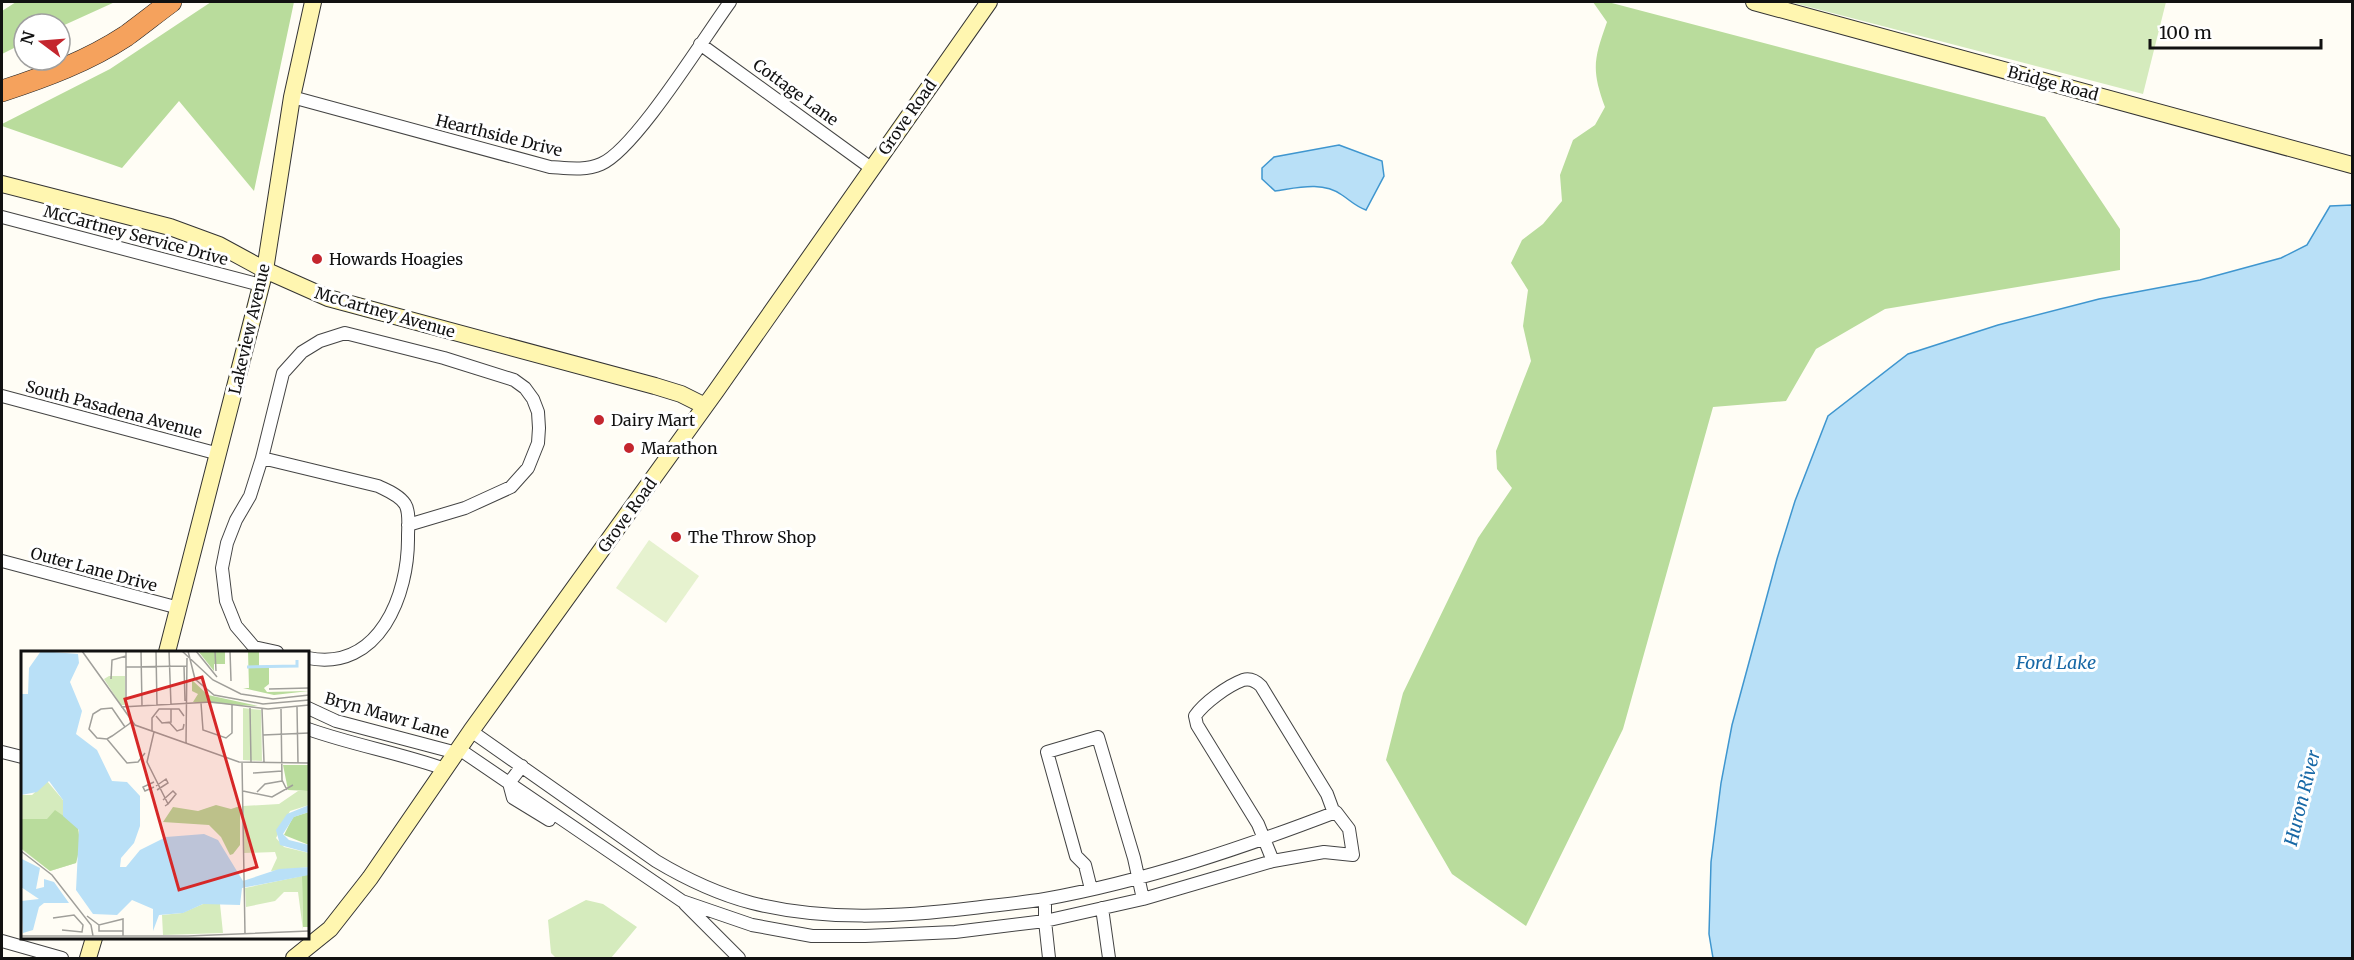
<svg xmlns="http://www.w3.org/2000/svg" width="2354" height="960" font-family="Merriweather,serif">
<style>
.green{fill:#d5ebbd}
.forest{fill:#b9dc9c}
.pitch{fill:#e6f2cf}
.water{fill:#b9e0f7;stroke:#3f96cf;stroke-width:1.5}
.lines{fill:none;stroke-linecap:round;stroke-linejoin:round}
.street-casing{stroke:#444;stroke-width:14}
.secondary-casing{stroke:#333;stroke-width:18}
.highway-casing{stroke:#222;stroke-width:22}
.street{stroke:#fff;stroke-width:12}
.secondary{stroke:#fff6b0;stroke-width:16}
.highway{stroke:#f5a25d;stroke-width:21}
.poi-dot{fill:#c4262e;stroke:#fff;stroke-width:2}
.labels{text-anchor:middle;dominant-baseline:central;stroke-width:6;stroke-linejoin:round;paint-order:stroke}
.street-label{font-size:16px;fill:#111;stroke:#fff}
.poi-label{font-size:16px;fill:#111;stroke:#fff;text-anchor:start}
.water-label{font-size:18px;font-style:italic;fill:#1768a6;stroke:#fff}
.inset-river{fill:none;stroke:#b9e0f7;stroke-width:3}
.inset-road{fill:none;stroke:#a09f9a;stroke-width:1.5}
.view{fill:#d62828;fill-opacity:0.15;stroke:#d62828;stroke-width:3}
.inset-edge{fill:none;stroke:#111;stroke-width:3}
</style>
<rect width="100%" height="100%" fill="#fffdf5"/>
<path class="green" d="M1790 2H2166L2143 94Z
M586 900 603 904 637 927 611 958H556L551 953 548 920Z"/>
<path class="forest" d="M16 2H115L60 27V24H24V43L2 54V11Z
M211 2H294L254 191 179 101 122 168 2 126V124L110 69Z
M1593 2H1608L2045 117 2120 229V270L1885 309 1816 349 1786 401 1713 407 1623 729 1526 926 1452 874 1386 760 1403 693 1478 538 1512 488 1497 469 1496 451 1531 361 1523 326 1528 290 1511 263 1522 240 1543 224 1562 201 1560 175 1573 140 1595 125 1605 107C1591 69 1594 59 1607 22Z"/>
<path class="pitch" d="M649 540 699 576 666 623 616 588Z"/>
<path class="water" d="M1339 145 1382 161 1384 176 1366 210C1355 206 1351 201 1342 195 1322 181 1297 188 1275 191L1262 179V168L1274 157Z
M2352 205V958H1713L1709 934 1711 862 1721 783 1732 725 1777 559 1795 501 1828 416 1908 354 1998 325 2099 299 2200 280 2281 258 2307 245 2330 206Z"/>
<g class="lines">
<defs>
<path id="street" d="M700 44 871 168
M292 97 550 167C567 168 585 171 601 164 635 150 705 36 730 2
M2 217 261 285
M2 396 219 454
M262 458 378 486C388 491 399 495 405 504 410 512 408 527 408 536 409 595 379 672 308 658
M2 561 179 608
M277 652 254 647 236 626 226 601 222 568 227 543 236 520 250 496 262 458 283 373 302 352 320 341 345 333 444 358 514 380 525 388 533 399 538 412 539 428 538 443 528 468 511 487 465 508 408 525
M308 708 336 721 457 753
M308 729C353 745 400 753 445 769
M459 749 682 901 752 925 812 936H865L955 932 1045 921 1143 899 1273 861 1324 852 1353 855 1349 829 1336 812C1242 848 1145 881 1045 899 1021 903 997 905 973 908 900 917 824 921 752 903 718 894 686 879 656 861L471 731
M2 752 22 757
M522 766 509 783 513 798 549 820
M1273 861 1258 824 1197 725 1195 716C1204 703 1227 686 1243 680 1250 678 1256 681 1261 686L1327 794 1334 813
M1091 889 1085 865 1076 856 1047 752 1098 737 1134 858 1143 899
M1045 899V921L1049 958
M685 904 739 958
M1102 908 1109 958
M2 941 62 958"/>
<path id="secondary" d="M1754 2 2352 165
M2 184 170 227 219 245 265 270 328 298 655 386 681 394 705 406
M167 652 265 270 292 97 313 2
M88 958 94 938
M294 958 330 929 370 878 471 731 716 391 989 2"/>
<path id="highway" d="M2 91C45 77 88 61 126 36 141 25 156 13 171 2"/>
</defs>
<use href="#street" class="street-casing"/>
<use href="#secondary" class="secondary-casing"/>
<use href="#highway" class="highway-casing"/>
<use href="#street" class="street"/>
<use href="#secondary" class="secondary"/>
<use href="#highway" class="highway"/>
</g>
<g class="poi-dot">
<circle cx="317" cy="259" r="6"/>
<circle cx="599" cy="420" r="6"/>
<circle cx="629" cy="448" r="6"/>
<circle cx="676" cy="537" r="6"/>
</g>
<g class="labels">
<g class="street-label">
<text transform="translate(2053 83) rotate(15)">Bridge Road</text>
<text transform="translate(796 92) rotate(36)">Cottage Lane</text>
<text transform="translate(907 117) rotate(-55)">Grove Road</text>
<text transform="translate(499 135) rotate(14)">Hearthside Drive</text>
<text transform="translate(136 235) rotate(15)">McCartney Service Drive</text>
<text transform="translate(385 312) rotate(16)">McCartney Avenue</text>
<text transform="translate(249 329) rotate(-77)">Lakeview Avenue</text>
<text transform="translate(114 409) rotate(15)">South Pasadena Avenue</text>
<text transform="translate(627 515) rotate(-54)">Grove Road</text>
<text transform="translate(94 569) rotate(15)">Outer Lane Drive</text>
<text transform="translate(387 715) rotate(16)">Bryn Mawr Lane</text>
</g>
<g class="poi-label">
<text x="329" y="259">Howards Hoagies</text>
<text x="611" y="420">Dairy Mart</text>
<text x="641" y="448">Marathon</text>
<text x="688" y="537">The Throw Shop</text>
</g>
<g class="water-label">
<text x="2056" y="662">Ford Lake</text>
<text transform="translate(2302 798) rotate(-76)">Huron River</text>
</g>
</g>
<g transform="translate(21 651)">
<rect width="288" height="288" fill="#fffdf5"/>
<path d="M88 25H104V54H100L83 28ZM222 57 240 59 241 110 222 109ZM26 130 42 149 50 171 56 175 60 194 55 212 29 220 0 198V144H11ZM277 140H288V154L269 160 255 187 263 196 288 202V216L250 220 256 207 254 201 223 202 222 155 258 153ZM281 225 282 279 277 241H263L254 250 225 256 224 237ZM182 253H199L202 282 142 284 141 264 161 262Z" fill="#d5ebbd"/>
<path d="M177 0H204V13H193V20ZM227 0H238V16H248V33L243 37 246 41 288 40 253 44 222 37H228ZM171 29 187 44 237 55 172 51 177 43 171 40ZM262 114H288V140L267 139ZM195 154 210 158 219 155V194L212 203 209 204 200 186 188 174 142 171 152 156 177 160ZM34 159 57 175 59 195 55 212 29 220 0 197V168H26ZM288 161V194L263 184 272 166ZM288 223V276H282L281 225Z" fill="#b9dc9c"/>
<path d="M20 0 57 3 58 12 49 31 61 60 55 83 76 99 91 130 106 131 119 145V175L113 192 100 207 99 216H105L119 199 145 186 183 183 197 189 222 230 258 218 288 216V224L221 237 219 254 182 253 162 262 138 264 132 280V258L111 249 96 264 72 263 55 239 58 179 42 165V149L28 130 16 141 0 144V43H7L8 17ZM288 154V161L273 166 262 183 268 189 288 194V202L259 194 255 179 266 163ZM1 208 19 217 15 238 23 236V228L33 231 48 252H23L18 256 12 279 2 282 0 250 18 248 0 236Z" fill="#b9e0f7"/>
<path class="inset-river" d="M226 16 276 15V9"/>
<path class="inset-road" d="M61 0 114 74 218 111 288 112M105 0V55M120 0 121 55M135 0 136 55M148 0 150 54M161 0 192 29 220 43 252 48 288 44M167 0 174 28 193 44 242 53 288 49M175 0 196 26M194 0 195 20M209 0 210 30M163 15 164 50M105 16 166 15M90 28 91 9 105 5M248 38 288 37M180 52 182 79 205 87 211 82V54M100 56 190 51 247 58 288 54M276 56 277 112M229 57 230 111M241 58 243 111M260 58 261 129 266 139M135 65 141 72 150 71V58M148 71 156 80 162 78 163 73M104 76 91 57 80 58 72 63 68 78 76 87 86 88 91 85 108 73 110 71M131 80V67L138 58H158L163 65M133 81 126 111 147 153 144 155M242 84 288 82M86 88 106 112 117 111 124 102M165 92 166 7M221 111 224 283M232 122 261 120M133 131 122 136 124 140 133 136M135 135 145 128 147 132 136 139M222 140 251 146 272 134M236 141 244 133 261 130M142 149 152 140 155 143 147 153M0 200 31 224 70 274 72 285M66 265 78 274 102 268V285M32 267 53 264 62 274 61 281 41 279M78 274V280H102M0 285H167L288 280"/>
<path class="view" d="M181 26 236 216 158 239 104 48Z"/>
<rect width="288" height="288" class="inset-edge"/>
</g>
<rect width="2354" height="960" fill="none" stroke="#111111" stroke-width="6"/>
<g transform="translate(42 42) rotate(286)"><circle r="28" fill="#ffffff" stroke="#a0a0a0" stroke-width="1.5"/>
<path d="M0-4.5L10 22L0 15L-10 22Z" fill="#c4262e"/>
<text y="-9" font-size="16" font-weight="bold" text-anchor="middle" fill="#111111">N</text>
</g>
<path d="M2150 39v9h171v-9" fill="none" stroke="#111111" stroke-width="3"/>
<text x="2159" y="39" font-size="18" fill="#111111" stroke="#ffffff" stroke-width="4.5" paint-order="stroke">100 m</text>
</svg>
